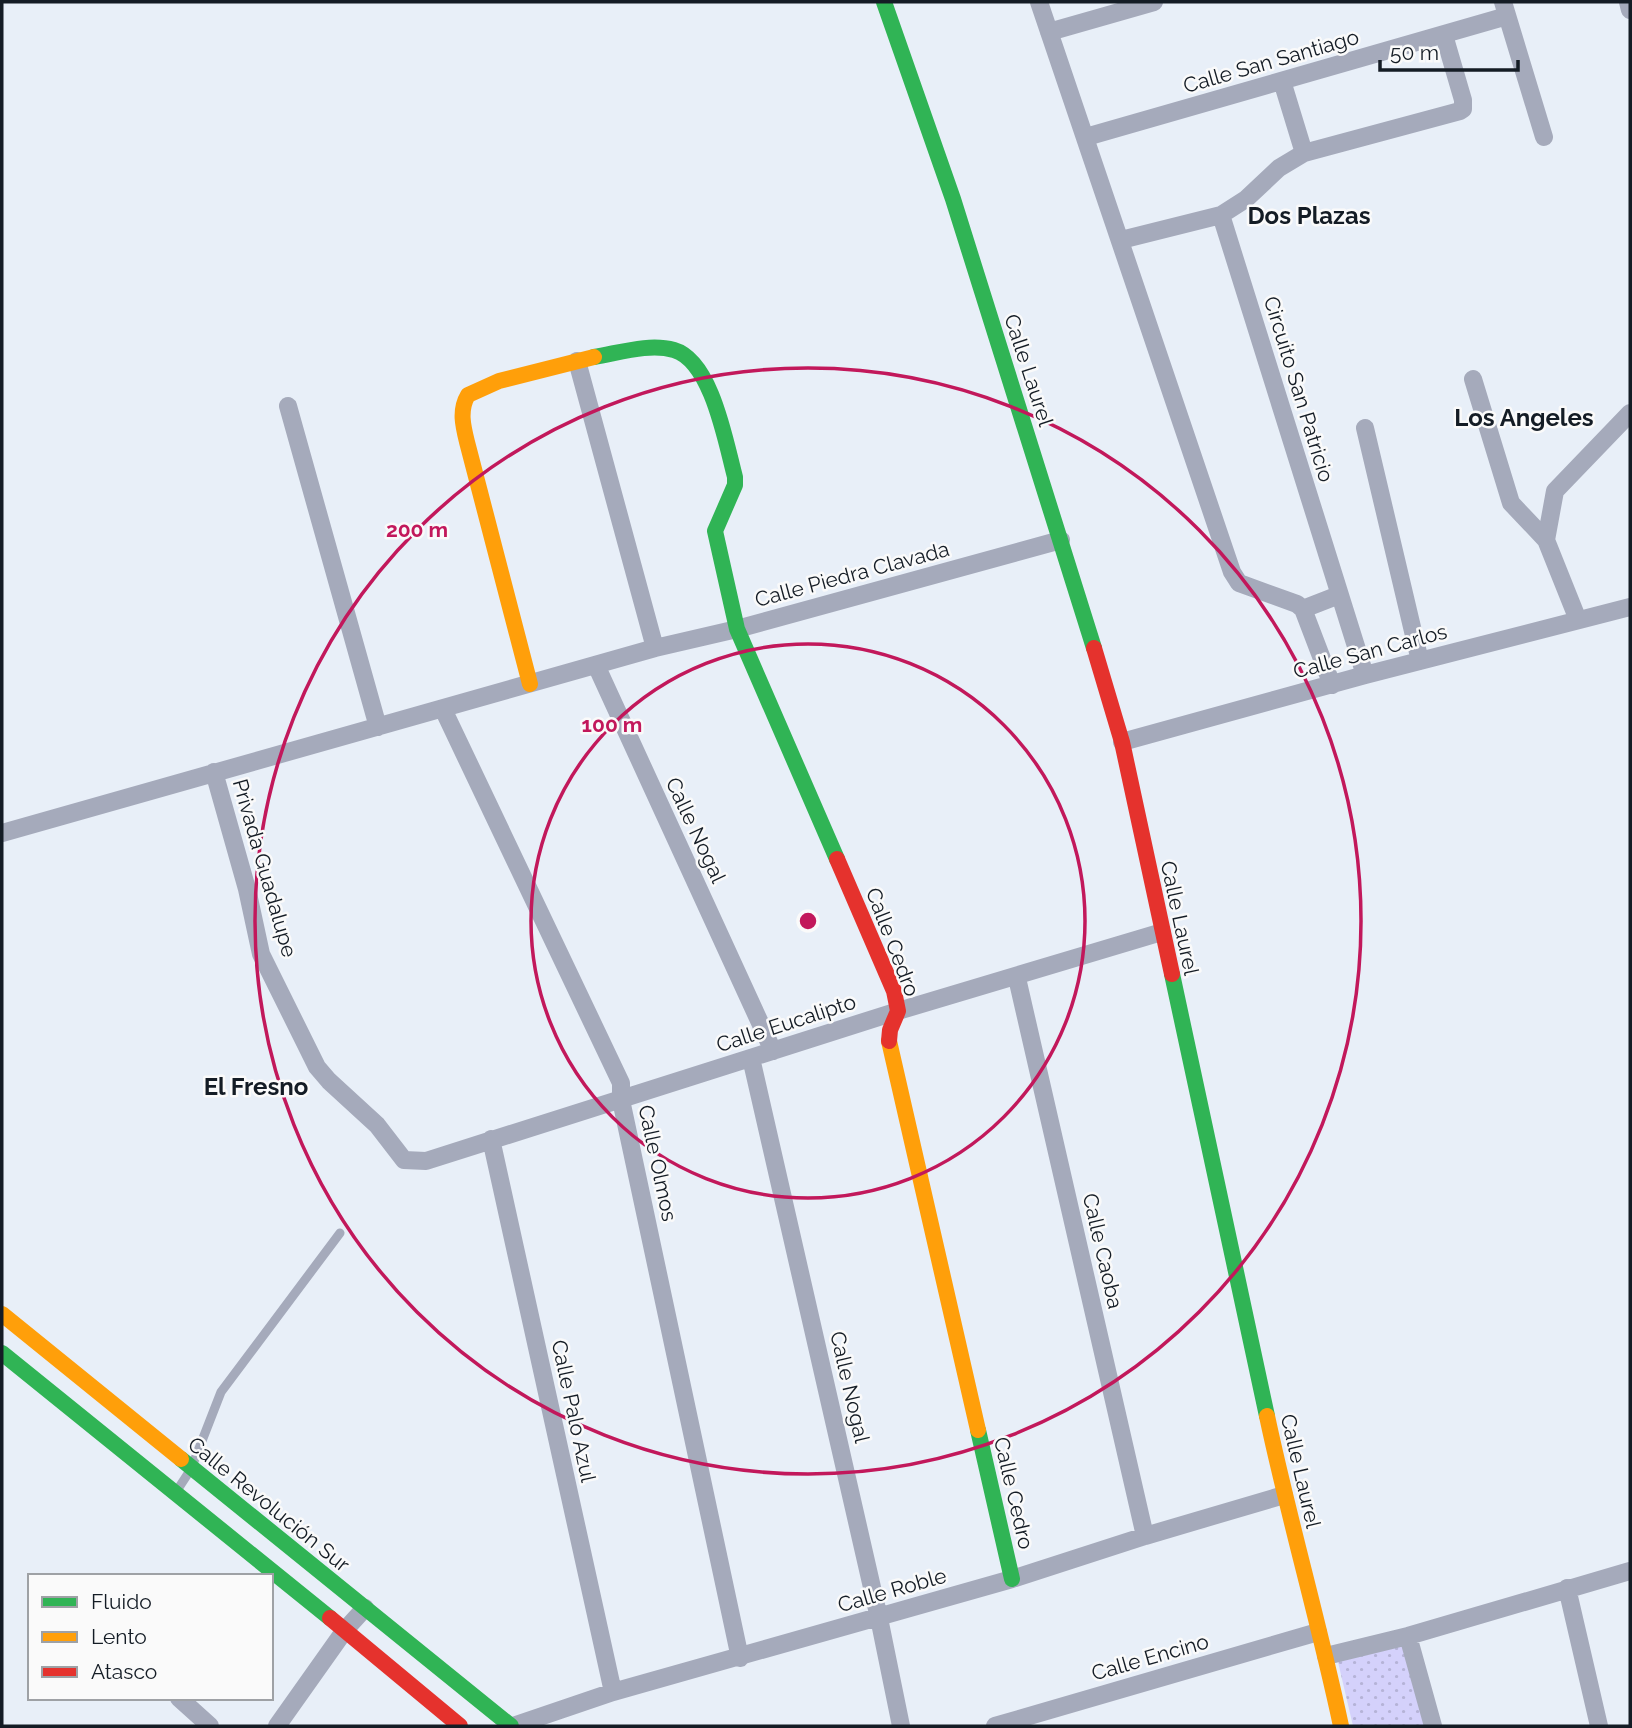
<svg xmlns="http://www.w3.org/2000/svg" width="1632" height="1728" font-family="Raleway,sans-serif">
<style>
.park{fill:url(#park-dots)}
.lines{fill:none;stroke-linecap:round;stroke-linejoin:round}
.lane{stroke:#a5aabb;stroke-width:9}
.street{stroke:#a5aabb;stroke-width:18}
.fast{stroke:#30b455;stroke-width:16}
.slow{stroke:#ff9f0a;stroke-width:16}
.jam{stroke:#e5322d;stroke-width:16}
.ring{fill:none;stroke:#c2185b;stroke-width:3.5}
.labels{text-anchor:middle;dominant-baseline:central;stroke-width:5;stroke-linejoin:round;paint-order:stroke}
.street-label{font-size:21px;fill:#141c25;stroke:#fafafa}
.quarter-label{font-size:24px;font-weight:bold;fill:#141c25;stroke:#fafafa}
.centre{fill:#c2185b;stroke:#fafafa;stroke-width:3.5}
.ring-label{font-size:21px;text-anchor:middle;font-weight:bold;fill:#c2185b;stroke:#fafafa;stroke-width:5;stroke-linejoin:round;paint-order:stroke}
</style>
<defs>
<pattern id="park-dots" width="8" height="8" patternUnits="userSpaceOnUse" patternTransform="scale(1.75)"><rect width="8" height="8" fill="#d4d1fb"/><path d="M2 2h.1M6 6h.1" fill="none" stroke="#b5b3d7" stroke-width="1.8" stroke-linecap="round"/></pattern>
</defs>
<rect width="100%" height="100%" fill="#e8eff8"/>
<path class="park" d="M1405 1645 1427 1726H1353L1338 1662Z"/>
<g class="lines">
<path class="lane" d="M176 1492 191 1469 221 1392 340 1233"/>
<path class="street" d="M1039 2 1232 572 1239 583 1297 604 1303 609 1332 685
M1503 2 1544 137
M1628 2 1630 10
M1049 32 1154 2
M1282 81 1304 153
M1086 137 1507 16
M1221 215 1365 675
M1121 240 1221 215 1246 199 1279 168 1304 153 1460 111 1463 109V100L1444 35
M577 361 655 648
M1473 379 1511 503 1546 540 1578 620
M288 406 378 727
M1365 428 1420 661
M1546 540 1555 491 1630 413
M1303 609 1339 595
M596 665 773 1051
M443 709 621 1083V1100L740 1658
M1122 742 1365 675 1630 607
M214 772 247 889 261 954 317 1067 329 1081 377 1125 404 1160 426 1161 898 1011 1162 932
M2 833 655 648 737 629 1061 540
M1017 978 1145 1536
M751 1058 879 1618 901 1726
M491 1139 613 1692
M1567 1588 1599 1726
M1408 1636 1433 1726
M1326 1656 1408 1636 1630 1571
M179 1698 210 1726
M277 1726 345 1630 365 1608
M513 1726 613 1692 1012 1579 1145 1536 1284 1495
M995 1726 1318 1632"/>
<path class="fast" d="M884 2 953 199 1094 648
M594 357C619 353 649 343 674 350 712 361 726 444 735 477V485L715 531 737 629 837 859
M1172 974 1267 1416
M2 1353 330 1618
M978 1430 1012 1579
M181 1459 511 1726"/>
<path class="slow" d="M530 684 467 442C463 426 459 410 468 395L499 381 594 357
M889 1041 978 1430
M2 1314 181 1459
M1267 1416C1289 1520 1319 1622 1341 1726"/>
<path class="jam" d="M1094 648 1122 742 1172 974
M837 859 894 991 898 1011 890 1030 889 1041
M330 1618 460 1726"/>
</g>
<g class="ring">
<circle cx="808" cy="921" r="277"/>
<circle cx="808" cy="921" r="553"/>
</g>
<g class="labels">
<g class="street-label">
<text transform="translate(1271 61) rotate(-16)">Calle San Santiago</text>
<text transform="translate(1029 370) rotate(72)">Calle Laurel</text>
<text transform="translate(1299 389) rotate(73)">Circuito San Patricio</text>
<text transform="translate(852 574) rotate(-15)">Calle Piedra Clavada</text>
<text transform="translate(1370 651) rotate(-15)">Calle San Carlos</text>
<text transform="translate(696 830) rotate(65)">Calle Nogal</text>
<text transform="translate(265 868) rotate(74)">Privada Guadalupe</text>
<text transform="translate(1180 918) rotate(78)">Calle Laurel</text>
<text transform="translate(893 942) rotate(69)">Calle Cedro</text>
<text transform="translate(786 1023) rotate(-18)">Calle Eucalipto</text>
<text transform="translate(658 1163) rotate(78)">Calle Olmos</text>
<text transform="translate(1103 1251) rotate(77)">Calle Caoba</text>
<text transform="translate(850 1387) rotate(77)">Calle Nogal</text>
<text transform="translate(574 1411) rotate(78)">Calle Palo Azul</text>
<text transform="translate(1301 1471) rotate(77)">Calle Laurel</text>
<text transform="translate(1014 1493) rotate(77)">Calle Cedro</text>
<text transform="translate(269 1504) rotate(39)">Calle Revolución Sur</text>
<text transform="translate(892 1590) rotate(-16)">Calle Roble</text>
<text transform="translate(1150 1657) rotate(-16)">Calle Encino</text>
</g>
<g class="quarter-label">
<text x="1309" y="215">Dos Plazas</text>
<text x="1524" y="417">Los Angeles</text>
<text x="256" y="1086">El Fresno</text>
</g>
</g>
<circle cx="808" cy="921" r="10" class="centre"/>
<g class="ring-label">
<text x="417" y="537">200 m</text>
<text x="612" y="732">100 m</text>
</g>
<rect width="1632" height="1728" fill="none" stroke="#141c25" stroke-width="7"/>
<rect x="28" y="1574" width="245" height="126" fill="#fafafa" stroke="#9ea1a5" stroke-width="2"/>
<rect x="42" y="1597" width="35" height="10" fill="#30b455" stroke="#9ea1a5" stroke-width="2"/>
<text x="91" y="1609" font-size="21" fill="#141c25">Fluido</text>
<rect x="42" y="1632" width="35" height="10" fill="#ff9f0a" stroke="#9ea1a5" stroke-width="2"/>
<text x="91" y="1644" font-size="21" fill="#141c25">Lento</text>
<rect x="42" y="1667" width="35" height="10" fill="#e5322d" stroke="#9ea1a5" stroke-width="2"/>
<text x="91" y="1679" font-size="21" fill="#141c25">Atasco</text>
<path d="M1380 60v10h138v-10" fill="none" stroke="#141c25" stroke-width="3.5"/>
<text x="1390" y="60" font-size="21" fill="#141c25" stroke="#fafafa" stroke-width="5" paint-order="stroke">50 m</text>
</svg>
